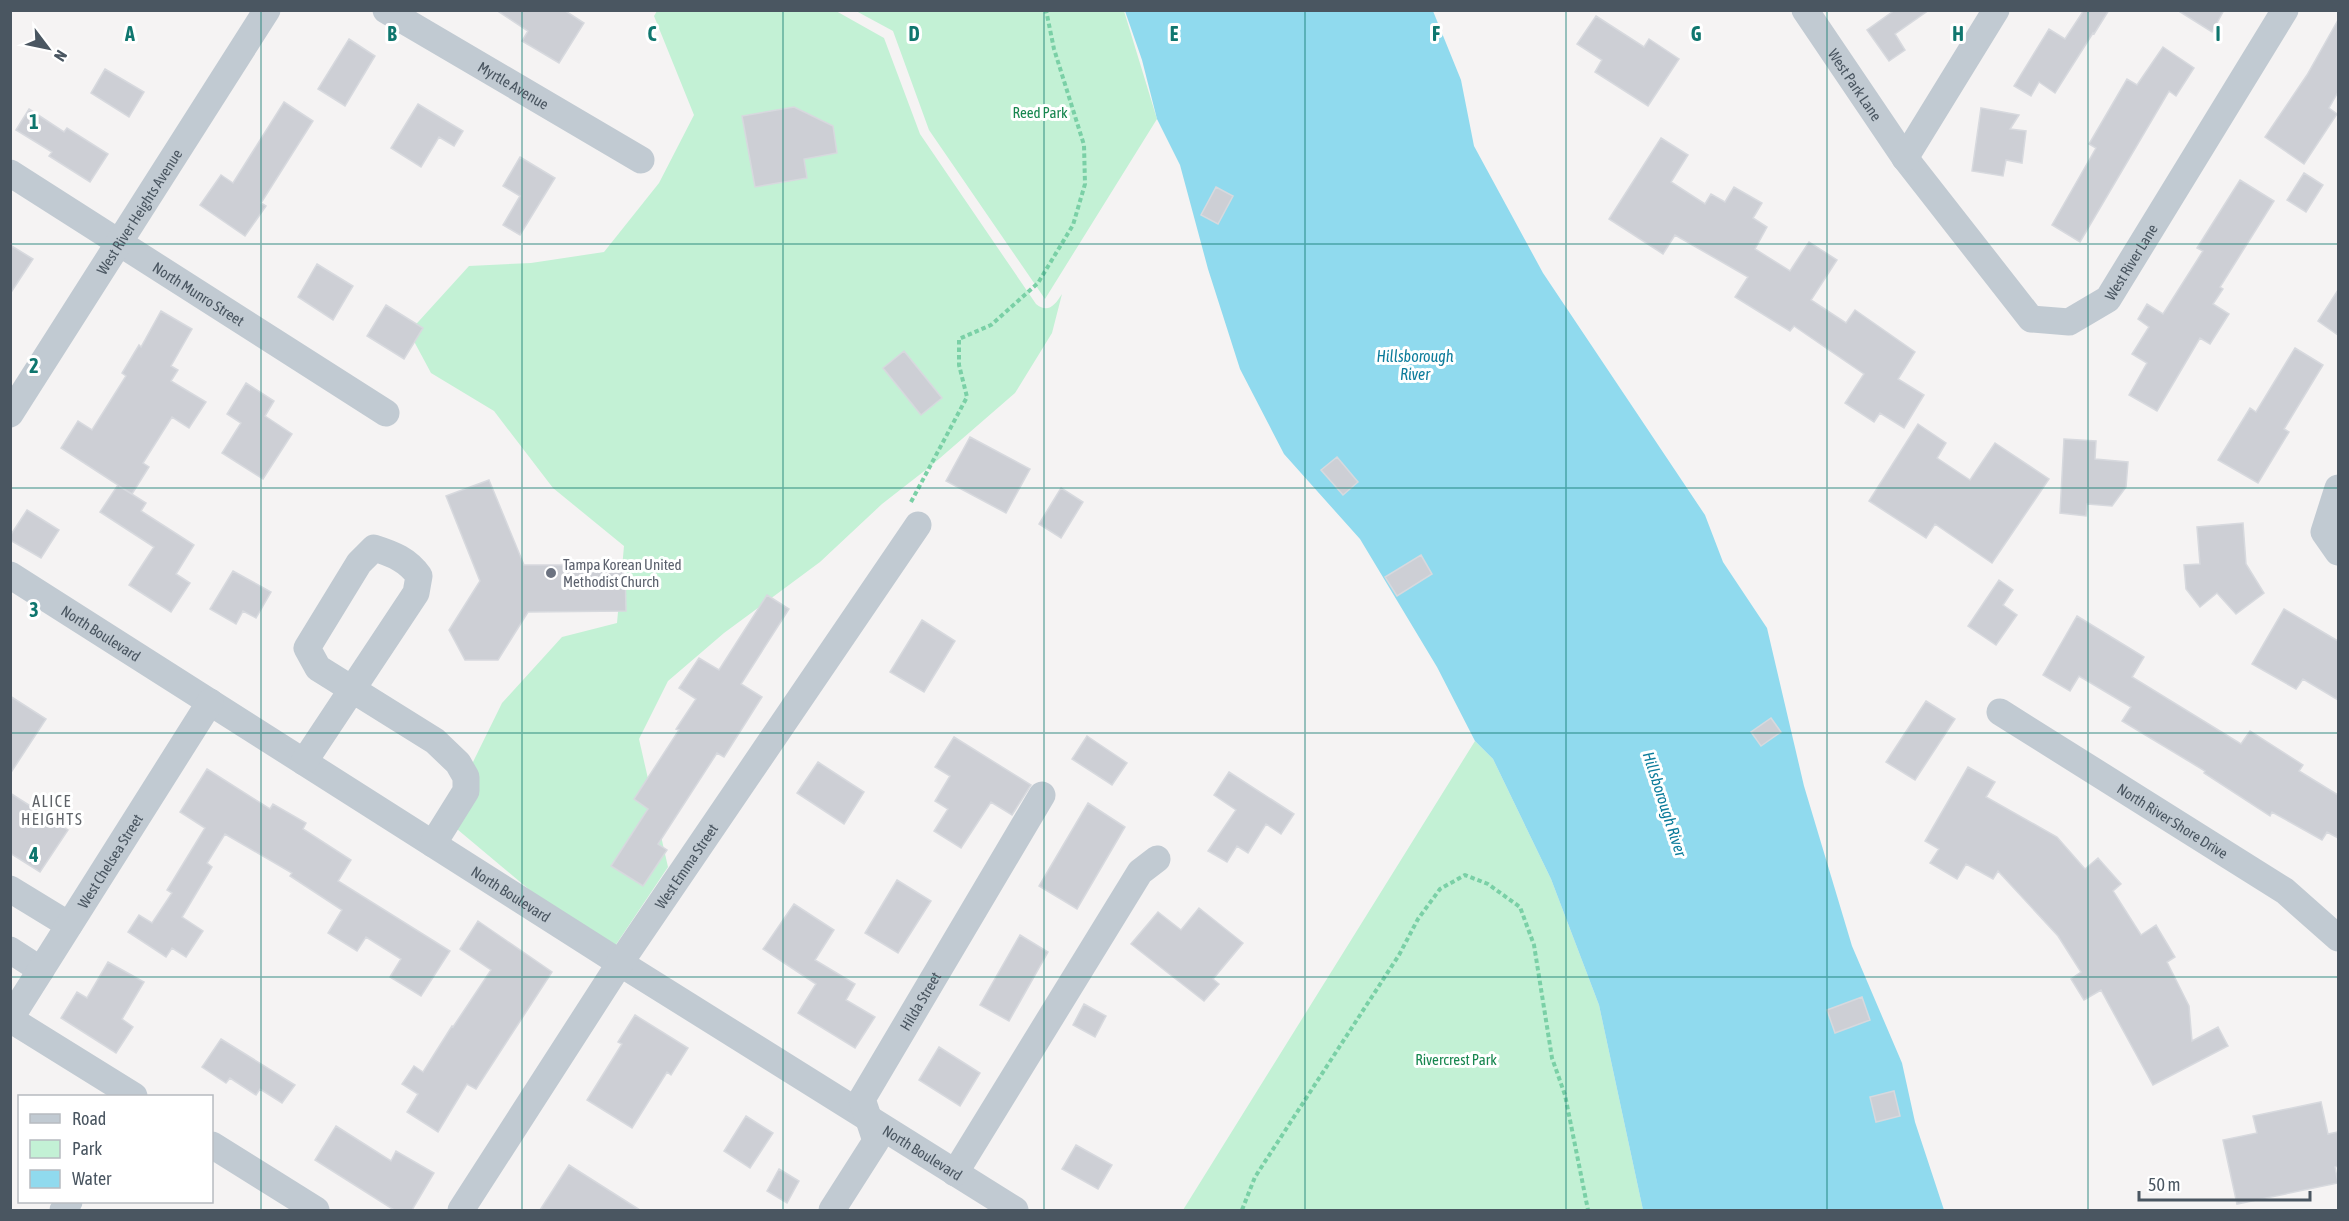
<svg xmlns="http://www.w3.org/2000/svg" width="2349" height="1221" font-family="'Asap Condensed',sans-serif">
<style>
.green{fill:#c3f1d5}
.water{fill:#90daee}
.building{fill:#cdcfd5;stroke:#d7d9de;stroke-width:1.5}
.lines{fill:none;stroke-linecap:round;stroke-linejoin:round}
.path{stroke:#7ad0a6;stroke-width:4;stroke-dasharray:4.5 3;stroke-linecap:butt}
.minor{stroke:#c1cad2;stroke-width:27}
.grid{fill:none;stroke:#0f766e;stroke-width:1.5;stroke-opacity:0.55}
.worship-dot{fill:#6b7280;stroke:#fff;stroke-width:2}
.labels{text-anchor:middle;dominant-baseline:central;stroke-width:6;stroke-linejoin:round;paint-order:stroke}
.street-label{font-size:15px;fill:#4a5661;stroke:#fff}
.park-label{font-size:15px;fill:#17864f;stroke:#fff}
.worship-label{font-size:15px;fill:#5b616d;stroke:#fff;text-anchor:start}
.water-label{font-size:16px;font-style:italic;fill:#0c7c9b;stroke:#fff}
.neighbourhood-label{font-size:16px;letter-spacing:1.5px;fill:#5f6368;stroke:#fff}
.grid-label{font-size:20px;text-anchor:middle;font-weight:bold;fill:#0f766e;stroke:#fff;stroke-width:6;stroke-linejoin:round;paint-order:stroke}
</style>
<rect width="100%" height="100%" fill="#f5f3f3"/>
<path class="green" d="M657 11H836L884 38 920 134 1036 304C1048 314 1055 305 1062 294L1052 333 1015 393 932 465 882 504 820 562 724 633 668 681 639 739 668 867 615 946 538 897 445 819 502 703 562 637 617 623 624 546 553 488 494 411 431 373 409 332 469 266 531 263 604 252 659 183 694 115 654 16Z
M856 11H1124L1157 119 1045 299 929 130 893 31Z
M1475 741 1493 759 1551 879 1599 1005 1643 1210H1183Z"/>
<path class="water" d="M1125 11H1433L1461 80 1474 146 1543 273 1705 515 1723 562 1767 628 1804 786 1852 946 1902 1063 1915 1122 1944 1210H1643L1599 1005 1551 879 1493 759 1475 741 1437 667 1360 539 1284 454 1240 369 1208 269 1180 165 1157 119 1142 60Z"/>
<path class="building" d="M496 10H564L584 23 559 63 522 41 528 31Z
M1895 10H1929L1895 34 1905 50 1889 61 1867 30Z
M2084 10H2109L2094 34 2093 33 2055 93 2039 82 2031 96 2014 86 2049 29 2065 39Z
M2177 10H2224L2212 32Z
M1596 16 1644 47 1649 39 1679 59 1648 106 1595 72 1602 60 1577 44Z
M2338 20V92L2329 108 2337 114 2304 164 2265 137 2307 75Z
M349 39 375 56 345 106 318 89Z
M2163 47 2194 68 2176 96 2169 91 2080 242 2052 225 2096 148 2089 144 2127 79 2137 85Z
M105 69 144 92 129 117 91 93Z
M284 102 313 121 261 203 266 206 245 236 200 205 221 175 233 183Z
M418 104 463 131 454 146 439 137 421 167 391 148Z
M794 107 833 126 837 153 804 159 807 178 755 187 742 116Z
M1981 108 2019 115 2010 129 2026 131 2022 163 2006 160 2003 176 1972 171Z
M29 109 64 132 67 128 108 154 90 182 49 156 52 152 16 130Z
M1661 138 1688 155 1671 182 1705 204 1711 194 1725 202 1734 187 1762 203 1753 218 1767 227 1755 249 1790 271 1809 242 1837 260 1811 300 1846 323 1855 310 1915 352 1898 379 1924 395 1904 428 1880 413 1874 422 1845 403 1864 374 1794 326 1790 331 1735 297 1748 277 1675 235 1663 254 1609 219Z
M520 157 555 178 520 235 503 225 520 196 503 186Z
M2304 173 2323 185 2306 212 2287 200Z
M2240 180 2274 201 2220 287 2223 289 2213 304 2229 314 2210 344 2200 338 2157 411 2129 395 2147 363 2132 354 2149 327 2138 319 2147 304 2163 314 2203 251 2197 248Z
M1216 187 1233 196 1218 224 1201 215Z
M10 245 33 259 10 294Z
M317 264 353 286 333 320 298 297Z
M2338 290V335L2318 321Z
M386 305 423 328 404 359 367 336Z
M161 311 192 329 171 366 178 370 171 381 206 402 189 428 172 417 143 463 149 467 132 494 119 486 146 503 141 511 194 545 176 574 190 583 171 612 129 585 154 547 100 512 118 485 61 448 78 421 92 430 126 376 122 373 139 345 141 347Z
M2295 348 2323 365 2284 429 2289 432 2258 483 2218 460 2250 408 2256 412Z
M904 351 942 398 921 415 883 368Z
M246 383 274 401 265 416 292 434 263 479 222 453 241 423 227 414Z
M1918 424 1946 443 1937 458 1970 480 1995 443 2049 479 1992 563 1935 524 1926 538 1869 501Z
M970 437 1030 469 1006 513 946 481Z
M2064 439 2096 441 2095 459 2128 462 2126 487 2112 506 2087 504 2086 516 2060 513Z
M1337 457 1358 482 1343 495 1321 470Z
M489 480 524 565H625L626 611 528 612 498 660H465L449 630 480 581 446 496Z
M1061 488 1083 502 1061 538 1039 524Z
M27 510 59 530 41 558 10 540V536Z
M2243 523 2246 564 2264 593 2236 614 2217 593 2200 607 2186 589 2184 565 2200 564 2197 527Z
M1421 555 1432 574 1397 596 1385 577Z
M233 571 271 592 256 618 243 611 236 624 210 609Z
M1999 580 2013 590 2003 605 2017 615 1996 645 1968 626Z
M767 595 789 609 741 684 762 697 724 757 717 753 658 844 667 850 643 886 611 866 648 809 634 799 679 730 676 729 696 699 679 688 699 658 719 670Z
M2284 609 2338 641V700L2303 679 2296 689 2252 664Z
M2077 616 2144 657 2132 677 2241 744 2250 731 2303 765 2299 771 2338 795V838L2327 832 2322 840 2272 812 2270 816 2204 773 2205 771 2122 721 2131 707 2079 676 2070 691 2043 675Z
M922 620 955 641 924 692 890 672Z
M10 696 46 719 10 774Z
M1926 701 1955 719 1915 780 1886 762Z
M1771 718 1781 732 1761 746 1751 732Z
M1087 736 1127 763 1112 785 1072 759Z
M954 737 1031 785 1012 815 991 802 961 848 934 831 948 809 935 801 950 776 935 767Z
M818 762 864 792 844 824 797 793Z
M1968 767 1995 782 1986 797 2057 837 2085 869 2098 858 2121 884 2113 891 2141 935 2156 925 2175 957 2167 962 2189 1006 2192 1041 2218 1027 2228 1046 2153 1085 2101 990 2084 1000 2071 979 2081 972 2058 936 1998 871 1993 879 1966 864 1957 879 1930 863 1939 849 1925 841Z
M207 769 270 809 273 804 306 823 303 829 351 860 338 881 450 951 421 996 390 977 401 959 366 937 357 951 328 933 342 910 290 876 292 873 225 834 207 863 212 867 182 917 203 931 186 957 172 948 166 957 128 932 139 915 152 923 172 893 167 890 205 828 180 812Z
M1229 772 1294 814 1281 834 1266 824 1248 853 1237 846 1227 862 1208 851 1236 810 1214 795Z
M10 793 68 830 40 872 10 853Z
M1088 803 1125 827 1077 909 1039 886Z
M897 880 931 901 898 953 865 933Z
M794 904 834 930 815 960 855 984 846 1000 875 1017 855 1048 798 1013 816 984 763 949Z
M1199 908 1243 943 1213 979 1219 984 1204 1001 1131 944 1158 912 1181 930Z
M478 921 552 972 476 1089 467 1084 438 1132 407 1112 418 1094 402 1084 414 1066 423 1072 452 1026 453 1027 491 970 460 949Z
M1020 935 1048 952 1009 1021 980 1005Z
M108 962 144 982 122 1019 133 1027 116 1053 61 1018 77 992 87 998Z
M1862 997 1870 1020 1835 1033 1827 1010Z
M1084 1004 1106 1016 1095 1037 1073 1025Z
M635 1015 688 1048 671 1075 667 1072 632 1128 587 1100 622 1044 618 1042Z
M221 1039 295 1085 282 1103 260 1089 256 1095 230 1078 226 1083 202 1067Z
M939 1047 980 1073 960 1106 919 1080Z
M1894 1091 1900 1116 1876 1122 1870 1097Z
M2321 1102 2328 1134 2338 1132V1166L2335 1167 2338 1183 2237 1204 2223 1140 2257 1133 2253 1116Z
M746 1116 773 1133 750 1168 724 1151Z
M336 1126 391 1161 396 1151 434 1173 412 1210H394L315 1160Z
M1076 1145 1112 1165 1098 1189 1062 1169Z
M569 1165 640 1210H540Z
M779 1169 799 1181 787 1203 767 1191Z"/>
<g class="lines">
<path class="path" d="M911 502 967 397 959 365V339L991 325 1038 283 1073 225 1085 184 1084 145 1054 49 1046 10
M1242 1210 1255 1177 1399 955 1418 919 1440 889 1465 875 1488 884 1520 907 1534 945 1552 1058 1565 1095 1588 1210"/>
<g class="minor">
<path id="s1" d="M386 10 641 160"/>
<path id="s2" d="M1805 10 1905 158 2031 319 2069 322 2108 299 2285 10"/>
<path d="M1905 158 1996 10"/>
<path id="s3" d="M10 173 386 413"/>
<path id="s4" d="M10 414 267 10"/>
<path d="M2338 488 2324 532 2338 552"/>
<path id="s5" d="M10 575 620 963 1015 1210"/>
<path id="s6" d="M2000 712 2285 891 2338 938"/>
<path d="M304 762 416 593 419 576C408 560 393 554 374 548L359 563 307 648 318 668 435 741 458 763 466 777V791L433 844"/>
<path d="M10 889 69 925"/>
<path d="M10 950 41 970"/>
<path id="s7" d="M134 1096 10 1019 210 702"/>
<path d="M212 1145 316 1210"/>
<path d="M955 1173 1140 872 1157 859"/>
<path d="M63 1210 69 1202"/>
<path id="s8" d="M461 1210 620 963 918 525"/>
<path id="s9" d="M832 1210 876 1141 862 1099 1042 795"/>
</g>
</g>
<path class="grid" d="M261 10V1210M522 10V1210M783 10V1210M1044 10V1210M1305 10V1210M1566 10V1210M1827 10V1210M2088 10V1210M10 244H2338M10 488H2338M10 733H2338M10 977H2338"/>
<circle class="worship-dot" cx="551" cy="573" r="6"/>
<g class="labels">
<g class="street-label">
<text stroke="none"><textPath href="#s2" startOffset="90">West Park Lane</textPath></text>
<text stroke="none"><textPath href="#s1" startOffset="148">Myrtle Avenue</textPath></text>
<text stroke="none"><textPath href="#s4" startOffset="240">West River Heights Avenue</textPath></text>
<text stroke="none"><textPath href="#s2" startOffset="510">West River Lane</textPath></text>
<text stroke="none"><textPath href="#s3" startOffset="224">North Munro Street</textPath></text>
<text stroke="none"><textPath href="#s5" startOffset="108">North Boulevard</textPath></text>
<text stroke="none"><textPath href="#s6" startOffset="204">North River Shore Drive</textPath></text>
<text stroke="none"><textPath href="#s7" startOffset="333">West Chelsea Street</textPath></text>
<text stroke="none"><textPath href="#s8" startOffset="411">West Emma Street</textPath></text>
<text stroke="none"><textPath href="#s5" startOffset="594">North Boulevard</textPath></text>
<text stroke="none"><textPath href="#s9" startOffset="240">Hilda Street</textPath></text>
<text stroke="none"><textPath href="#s5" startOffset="1080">North Boulevard</textPath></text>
</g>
<g class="park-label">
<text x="1040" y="112">Reed Park</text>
<text x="1456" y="1059">Rivercrest Park</text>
</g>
<g class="worship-label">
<text x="563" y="564">Tampa Korean United<tspan x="563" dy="17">Methodist Church</tspan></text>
</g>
<g class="water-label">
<text x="1415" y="356">Hillsborough<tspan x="1415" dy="18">River</tspan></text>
<text transform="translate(1665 804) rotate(72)">Hillsborough River</text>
</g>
<g class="neighbourhood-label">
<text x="52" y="801">ALICE<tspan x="52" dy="18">HEIGHTS</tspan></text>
</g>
</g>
<g class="grid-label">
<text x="130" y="41">A</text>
<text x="392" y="41">B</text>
<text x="652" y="41">C</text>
<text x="914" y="41">D</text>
<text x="1174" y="41">E</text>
<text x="1436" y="41">F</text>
<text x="1696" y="41">G</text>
<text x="1958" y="41">H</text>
<text x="2218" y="41">I</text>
<text x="34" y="129">1</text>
<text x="34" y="373">2</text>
<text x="34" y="617">3</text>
<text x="34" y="862">4</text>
</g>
<rect width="2349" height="1221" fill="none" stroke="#4a5661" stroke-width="24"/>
<rect x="18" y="1095" width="195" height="108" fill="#ffffff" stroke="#b7bbc0" stroke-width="1.5"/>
<rect x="30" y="1114" width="30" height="9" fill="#c1cad2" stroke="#b7bbc0" stroke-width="1.5"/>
<text x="72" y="1125" font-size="18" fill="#4a5661">Road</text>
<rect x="30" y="1140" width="30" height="18" fill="#c3f1d5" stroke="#b7bbc0" stroke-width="1.5"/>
<text x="72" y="1155" font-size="18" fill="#4a5661">Park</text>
<rect x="30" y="1170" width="30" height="18" fill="#90daee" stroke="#b7bbc0" stroke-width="1.5"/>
<text x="72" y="1185" font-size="18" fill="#4a5661">Water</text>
<g transform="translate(48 48) rotate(122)" stroke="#ffffff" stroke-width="4.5" paint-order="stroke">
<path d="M0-4.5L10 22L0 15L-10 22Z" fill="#4a5661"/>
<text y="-9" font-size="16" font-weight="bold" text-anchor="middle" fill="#4a5661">N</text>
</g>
<path d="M2139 1191v9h171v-9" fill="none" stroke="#4a5661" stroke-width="3"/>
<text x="2148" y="1191" font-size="18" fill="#4a5661" stroke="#ffffff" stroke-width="4.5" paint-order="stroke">50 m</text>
</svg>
